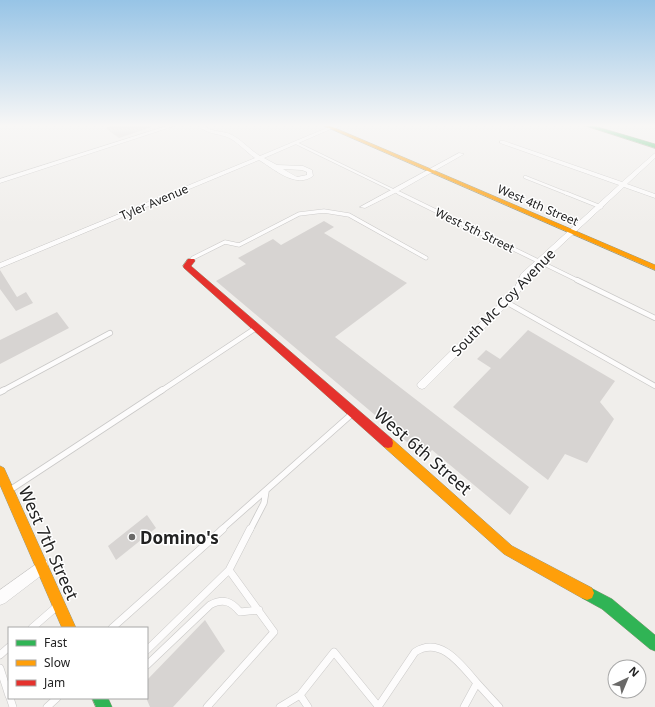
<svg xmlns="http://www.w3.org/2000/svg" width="655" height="707" font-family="'Noto Sans',sans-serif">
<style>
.building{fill:#d7d4d2}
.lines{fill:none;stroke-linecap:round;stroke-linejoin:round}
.lane-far4-casing{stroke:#c9c8c7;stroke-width:3.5}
.lane-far3-casing{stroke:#c9c8c7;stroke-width:4.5}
.lane-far2-casing{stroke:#c9c8c7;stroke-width:6}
.lane-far1-casing{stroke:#c9c8c7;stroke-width:7}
.lane-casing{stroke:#c9c8c7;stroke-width:8}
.street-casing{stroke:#c9c8c7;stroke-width:1}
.fast-casing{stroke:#999a82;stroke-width:1}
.slow-casing{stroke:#999a82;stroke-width:1}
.jam-casing{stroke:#999a82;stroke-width:1}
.lane-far4{stroke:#fdfcfc;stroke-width:2.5}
.lane-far3{stroke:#fdfcfc;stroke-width:3.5}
.lane-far2{stroke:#fdfcfc;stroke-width:4.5}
.lane-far1{stroke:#fdfcfc;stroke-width:5.5}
.lane{stroke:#fdfcfc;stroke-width:7}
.street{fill:#fdfcfc;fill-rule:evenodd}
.fast{fill:#30b455;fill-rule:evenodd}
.slow{fill:#ff9f0a;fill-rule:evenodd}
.jam{fill:#e5322d;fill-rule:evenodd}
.poi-dot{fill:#6a6968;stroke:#fff;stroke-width:1.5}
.labels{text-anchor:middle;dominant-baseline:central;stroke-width:3;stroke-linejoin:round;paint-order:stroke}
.far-street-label{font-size:12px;fill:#222;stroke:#fff}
.street-label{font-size:14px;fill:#222;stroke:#fff}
.near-street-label{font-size:17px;fill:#222;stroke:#fff}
.near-poi-label{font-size:17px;font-weight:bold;fill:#222;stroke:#fff;text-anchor:start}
</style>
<rect width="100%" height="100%" fill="#f0eeeb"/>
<path class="building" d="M114 125H152V127L119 138 105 128Z
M324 221 334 227 324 233 407 283 335 337 529 487 510 515 432 450 426 458 216 281 246 264 238 258 273 239 281 245Z
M0 270 17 297 26 292 33 303 16 311 0 289Z
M57 312 69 328 0 364V340Z
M528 330 615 381 600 402 614 419 587 463 565 454 548 480 453 407 491 368 477 359 486 350 500 359Z
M147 515 156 528 116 560 108 546Z
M205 620 225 651 173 707H150L147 700V680Z"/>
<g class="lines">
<defs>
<path id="lane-far4" d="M331 128 339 125
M296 143 401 194
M525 177 568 194"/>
<path id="lane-far3" d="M399 193 579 281
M566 193 601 207
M191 261 193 258 225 242 239 245 299 214 324 211 349 215 426 258"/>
<path id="lane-far2" d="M577 280 655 318
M506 302 655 386
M2 391 110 333
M161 391 256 328"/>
<path id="lane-far1" d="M0 392 4 390
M10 490 162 390
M221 530 353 413
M250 530 264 503 266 491"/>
<path id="lane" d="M32 628 55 608
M112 628 223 529
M147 650 229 570 250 529
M0 655 9 647
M147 665 210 605C223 598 231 601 240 612L259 610
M0 668 9 696
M300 695 308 707
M10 698 13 707
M47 707 57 698
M207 707 274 632 229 570
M280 707 300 695 334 652 378 706
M378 707 415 652C441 635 462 666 477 683
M464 707 477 683 499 707"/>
<path id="street" d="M170 125H177L0 183V179Z
M198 125H203C211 133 223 130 232 135 242 140 250 150 260 156L329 127 333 128 264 158 277 165 303 166 312 170 313 176C296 189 274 169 259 160L0 268V263L255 158C246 152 236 140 227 137 216 133 206 134 198 125ZM283 169 302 170 307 172V175L297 177Z
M500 141H504L622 182 655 153V158L627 184 655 194V198L624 187 527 277 520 292 512 301 425 388 422 389 419 388 417 385 419 382 506 297 514 289 521 274 619 185 500 143Z
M459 153 464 154 397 192 365 208 360 207Z
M42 560 47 561 48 566 47 571 5 603 0 605V590Z"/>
<path id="fast" d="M583 125H591L655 144V148Z
M587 586 612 599 655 635V651L650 649 602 609 582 598 580 593 582 588Z
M92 698H108L112 707H96Z"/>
<path id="slow" d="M322 125H328L655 265V270Z
M388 438 392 439 512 546 592 588 594 593 592 598 587 600 582 598 504 554 384 447 383 443 384 439Z
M0 466 4 468 76 628H62L0 485Z"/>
<path id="jam" d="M188 259H194L195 261 191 266 392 439 393 443 392 447 388 448 384 447 184 268 183 266Z"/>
</defs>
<use href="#lane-far4" class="lane-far4-casing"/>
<use href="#lane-far3" class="lane-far3-casing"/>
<use href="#lane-far2" class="lane-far2-casing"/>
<use href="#lane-far1" class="lane-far1-casing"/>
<use href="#lane" class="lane-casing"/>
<use href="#street" class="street-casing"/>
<use href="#fast" class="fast-casing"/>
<use href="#slow" class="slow-casing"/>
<use href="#jam" class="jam-casing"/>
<use href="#lane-far4" class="lane-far4"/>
<use href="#lane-far3" class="lane-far3"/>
<use href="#lane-far2" class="lane-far2"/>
<use href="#lane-far1" class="lane-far1"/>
<use href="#lane" class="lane"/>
<use href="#street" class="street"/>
<use href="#fast" class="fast"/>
<use href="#slow" class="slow"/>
<use href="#jam" class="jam"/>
</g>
<linearGradient id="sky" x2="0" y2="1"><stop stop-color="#97c4e6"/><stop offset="0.56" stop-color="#f8f7f6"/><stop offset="1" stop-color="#f8f7f6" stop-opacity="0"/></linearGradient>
<rect width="655" height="224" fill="url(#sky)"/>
<circle class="poi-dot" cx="132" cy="537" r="4"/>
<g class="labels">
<g class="far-street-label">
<text transform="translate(154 202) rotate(-23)">Tyler Avenue</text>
<text transform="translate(538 205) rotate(23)">West 4th Street</text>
<text transform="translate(475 230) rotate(26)">West 5th Street</text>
</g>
<g class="street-label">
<text transform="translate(503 302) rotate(-46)">South Mc Coy Avenue</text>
</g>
<g class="near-street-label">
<text transform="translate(423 451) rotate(41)">West 6th Street</text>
<text transform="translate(49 543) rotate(66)">West 7th Street</text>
</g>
<g class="near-poi-label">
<text x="140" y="537">Domino's</text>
</g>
</g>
<rect x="8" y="627" width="140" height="72" fill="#ffffff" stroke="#a7a7a7"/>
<rect x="16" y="640" width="20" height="6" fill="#30b455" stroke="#a7a7a7"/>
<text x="44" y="647" font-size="12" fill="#222222">Fast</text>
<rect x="16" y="660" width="20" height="6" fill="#ff9f0a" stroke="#a7a7a7"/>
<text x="44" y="667" font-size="12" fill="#222222">Slow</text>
<rect x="16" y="680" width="20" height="6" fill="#e5322d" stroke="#a7a7a7"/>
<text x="44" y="687" font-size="12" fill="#222222">Jam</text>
<g transform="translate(627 679) rotate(44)"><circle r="19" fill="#ffffff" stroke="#a7a7a7"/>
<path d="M0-3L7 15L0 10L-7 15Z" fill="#6a6968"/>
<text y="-6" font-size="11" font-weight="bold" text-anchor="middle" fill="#222222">N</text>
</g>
</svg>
